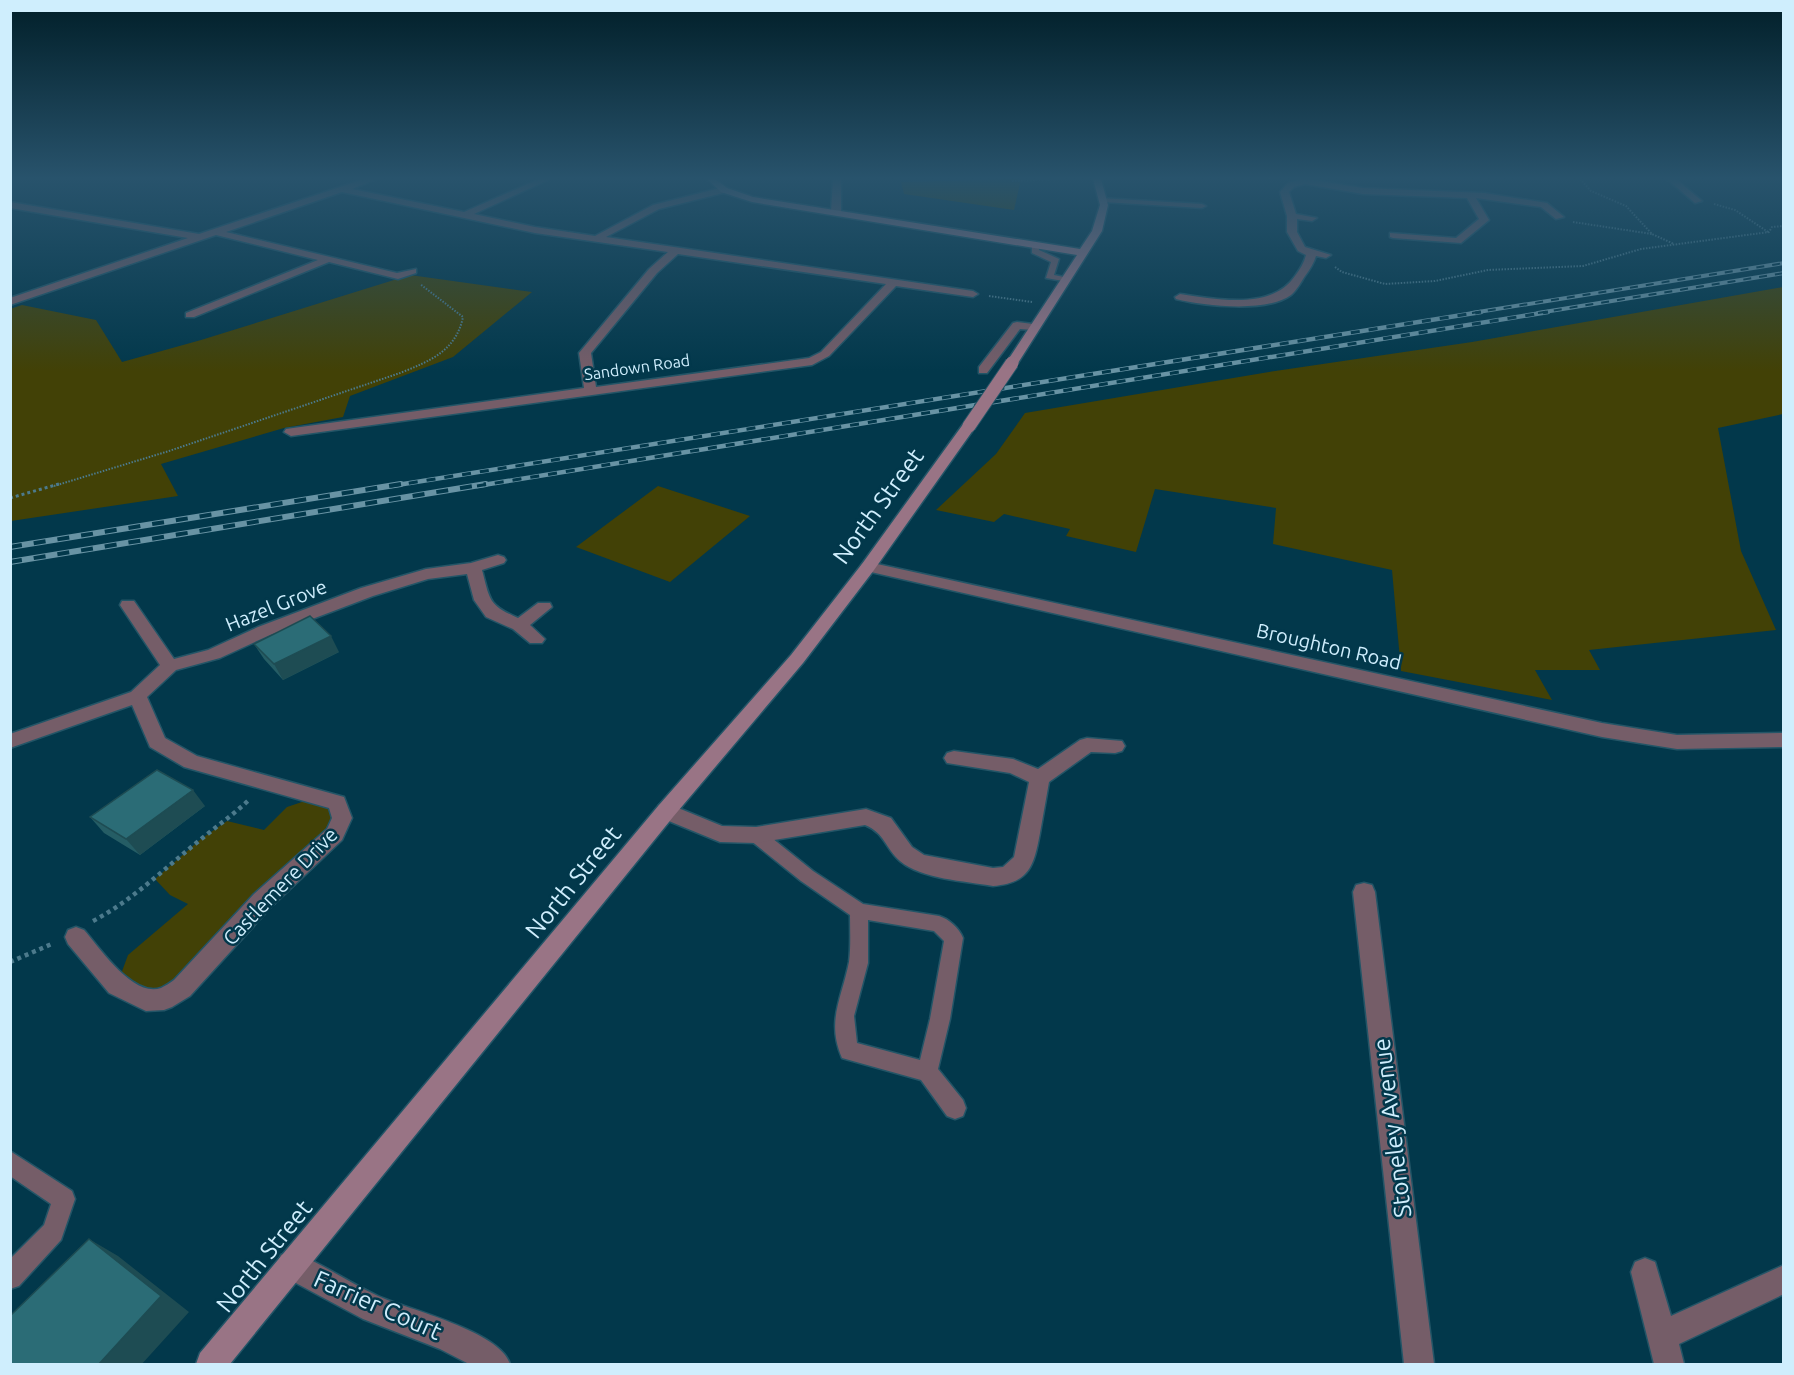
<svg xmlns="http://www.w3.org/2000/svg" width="1794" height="1375" font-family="Ubuntu,sans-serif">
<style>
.green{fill:#424106}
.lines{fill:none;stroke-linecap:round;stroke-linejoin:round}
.lane-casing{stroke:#235567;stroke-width:3}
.street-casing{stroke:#235567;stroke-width:3}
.secondary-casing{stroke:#235567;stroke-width:3}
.path-far2{stroke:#4c7a8c;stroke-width:2;stroke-dasharray:1.5 1.5;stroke-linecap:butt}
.path-far1{stroke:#4c7a8c;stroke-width:3;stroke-dasharray:3 3;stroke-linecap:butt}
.path{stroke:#4c7a8c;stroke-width:4.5;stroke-dasharray:4 4;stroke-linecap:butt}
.lane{fill:#755d68;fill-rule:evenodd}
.street{fill:#755d68;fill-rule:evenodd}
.secondary{fill:#997485;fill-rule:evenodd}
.rail-far2-casing{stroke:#6893a4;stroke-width:4}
.rail-far1-casing{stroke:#6893a4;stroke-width:4.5}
.rail-casing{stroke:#6893a4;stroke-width:6}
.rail-far2{stroke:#02384b;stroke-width:2;stroke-dasharray:8;stroke-linecap:butt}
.rail-far1{stroke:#02384b;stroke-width:3;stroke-dasharray:9;stroke-linecap:butt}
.rail{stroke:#02384b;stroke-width:4;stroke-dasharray:12;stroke-linecap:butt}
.secondary-bridge-casing{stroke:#235567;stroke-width:15;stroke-linecap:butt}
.secondary-bridge{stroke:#997485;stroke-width:13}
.wall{fill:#255d65}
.shaded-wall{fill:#1e4c53}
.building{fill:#2b6c76;stroke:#1e4c53;stroke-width:1.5}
.labels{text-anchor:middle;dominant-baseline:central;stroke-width:5;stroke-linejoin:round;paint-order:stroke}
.far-street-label{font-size:16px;fill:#cfeefd;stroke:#02384b}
.street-label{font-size:20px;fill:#cfeefd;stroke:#02384b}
.near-street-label{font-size:24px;fill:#cfeefd;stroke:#02384b}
</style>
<rect width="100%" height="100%" fill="#02384b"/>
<path class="green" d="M1021 179 1014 210 904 194 901 182Z
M410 275 532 292 453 357 350 396 343 417 284 428 161 464 178 496 11 521 10 309 22 305 96 320 122 362 201 340Z
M1783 287V414L1718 428 1741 551 1776 630 1589 650 1600 670H1535L1552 700 1401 671 1392 570 1273 544 1276 508 1155 489 1136 552 1066 536 1070 529 1004 514 994 522 936 510 996 454 1025 413 1269 372 1472 342Z
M658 486 750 516 670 582 576 547Z
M317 797 342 818 164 999 117 985 128 955 188 904 170 895 155 879 201 839 227 821 264 830 287 807Z"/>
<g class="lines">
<defs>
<path id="lane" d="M1100 198 1202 204 1206 206 1202 208 1103 202Z
M1032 243H1038L1039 250 1059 259 1054 275 1069 278V282L1046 278 1051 262 1032 253Z
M756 828 762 830 813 871 863 904 939 916C949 919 959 928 963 938L950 1019 938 1069 963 1100 966 1108 963 1116 955 1119 947 1116 921 1080 842 1058C826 1021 842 998 849 962 851 946 850 930 850 915L801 881 750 840 747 835 750 830ZM868 920 934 931 944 941 930 1019 920 1060 857 1043 854 1016 868 963Z
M10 1151 72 1191 75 1199 61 1240 19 1286 10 1289V1259L44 1225 51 1204 10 1176Z"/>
<path id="street" d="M364 179H376L352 189 464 212 539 179H550L474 214 535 227 595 236 653 205 724 187 727 188V192L659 209 606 237 973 291 978 294 973 297 896 286 829 356 812 365 291 436 284 432 286 429 584 388 579 353 649 269 668 252 535 233 342 192 226 232 397 273 416 269V273L398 279 329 262 194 317H186V313L318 260 216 235 10 305V298L188 238 10 208V202L199 234ZM678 254 886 284 821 352 809 358 596 387 591 353 657 273Z
M833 179H841V212L836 215 831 212Z
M1296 179H1307L1363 188 1484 193 1547 203 1564 217 1556 219 1541 207 1476 198 1489 220 1461 243 1393 238 1390 237V233L1456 238 1479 219 1467 198 1363 194 1305 184 1294 187 1289 192 1296 214 1317 218 1312 221 1297 219V232L1305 247 1331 255 1326 258 1316 256C1314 263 1310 269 1305 276 1301 282 1297 290 1291 295 1267 313 1204 306 1176 299L1175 297 1180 294C1216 299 1271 311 1295 276 1300 269 1304 263 1306 255L1298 251 1287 232V216L1280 192 1288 183 1297 181Z
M1667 179H1676L1702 201 1695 203Z
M1017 322 1033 324 1039 327 1033 330 1020 329 987 373H979V367L1013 323Z
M498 555 504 557 506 560 504 563 482 570C490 600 488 605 518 618L538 603H550L552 607 530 625 545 639 542 643H530L513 629 486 617 474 600 467 574 428 579 373 596 270 635 220 658 176 670 147 697 165 738 197 756 344 797 352 818 342 840 270 908 190 996 172 1007 164 1010 146 1011 109 993 68 944 65 937 68 930 76 927 84 930C100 948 133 998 161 988 165 986 170 983 174 980L254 894 327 829 332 818 329 808 184 767 150 747 132 705 10 748V734L131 692 160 665 120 605 122 601H134L174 659 208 650 258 627 361 588 426 569 471 563Z
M868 562 1602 723 1677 735 1784 733V747L1677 749 1602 737 862 570 860 567 862 564Z
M1087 738 1122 741 1125 746 1122 751 1115 753 1091 752 1049 782C1046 799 1043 816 1040 833 1034 865 1030 883 993 886 965 881 921 879 900 861 885 848 885 833 865 825L756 843 720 842 659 817 656 811 659 805 666 803 722 826 756 827 866 809 891 818 912 847 924 855 993 868 1003 867 1014 857 1029 782 1010 773 947 763 944 758 947 753 954 751 1013 759 1038 769 1080 740Z
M1364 883 1372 885 1375 892 1434 1364H1404L1353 892 1356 885Z
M291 1251C321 1263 348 1282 378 1296 409 1310 500 1331 510 1364H469L440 1349 363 1319 281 1275 277 1265 281 1255Z
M1645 1258 1655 1262 1671 1316 1784 1265V1294L1679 1344 1684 1364H1654L1631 1272 1635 1262Z"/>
<path id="secondary" d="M707 179H715L727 188 753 197 1080 249 1092 231 1100 205 1093 179H1101L1108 205 1102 231 1018 363 1012 367 1006 363 1077 255 752 202 721 192Z
M969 422 976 426 874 570 803 663 673 817 230 1364H196L200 1353 659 805 791 655 862 564 964 423Z"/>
</defs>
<use href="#lane" class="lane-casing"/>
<use href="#street" class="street-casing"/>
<use href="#secondary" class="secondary-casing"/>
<path class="path-far2" d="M1248 179H1275
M1580 179 1591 191 1626 206 1652 234 1674 244
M1012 181 1059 179
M1714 204 1735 210 1768 232
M1573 222 1652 234
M1335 267 1342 272 1385 284 1435 281 1488 270 1583 266 1641 249 1769 232 1772 227 1784 226
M989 296 1032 302
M54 486 169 451 400 373C430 361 456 351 463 317L420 284"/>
<path class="path-far1" d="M10 498 59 484"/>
<path class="path" d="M93 921C133 900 165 868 200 840 217 826 234 814 250 799
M10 962 54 943"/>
<use href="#lane" class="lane"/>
<use href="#street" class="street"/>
<use href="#secondary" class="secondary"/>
<defs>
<path id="rail-far2" d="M1472 313 1784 263
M1538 313 1784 273"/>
<path id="rail-far1" d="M391 486 1481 312
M477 486 1548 312"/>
<path id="rail" d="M10 547 401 484
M10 562 486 484"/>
</defs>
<use href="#rail-far2" class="rail-far2-casing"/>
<use href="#rail-far1" class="rail-far1-casing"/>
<use href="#rail" class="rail-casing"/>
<use href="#rail-far2" class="rail-far2"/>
<use href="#rail-far1" class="rail-far1"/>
<use href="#rail" class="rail"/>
<defs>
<path id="secondary-bridge" d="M969 426 1012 363"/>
</defs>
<use href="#secondary-bridge" class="secondary-bridge-casing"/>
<use href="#secondary-bridge" class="secondary-bridge"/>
</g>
<path class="wall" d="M254 644 339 652 283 680 264 659Z
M205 806 140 855 104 833 90 817Z"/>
<path class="shaded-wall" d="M331 636 339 652 283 680 274 664Z
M193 790 205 806 140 855 126 839Z
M89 1239 118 1256 189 1312 141 1365H98Z"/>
<path class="building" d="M310 616 331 636 274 664 254 644Z
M157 770 193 790 126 839 90 817Z
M89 1239 161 1296 98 1365H10V1316Z"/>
<linearGradient id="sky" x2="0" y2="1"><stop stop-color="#011f29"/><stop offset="0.48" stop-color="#28536c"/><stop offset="1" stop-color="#28536c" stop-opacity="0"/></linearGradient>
<rect width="1794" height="371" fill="url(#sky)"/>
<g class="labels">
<g class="far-street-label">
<text transform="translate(637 367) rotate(-8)">Sandown Road</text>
</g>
<g class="street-label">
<text transform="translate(276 605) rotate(-22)">Hazel Grove</text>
<text transform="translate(1329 646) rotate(13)">Broughton Road</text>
<text transform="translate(280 886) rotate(-46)">Castlemere Drive</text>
</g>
<g class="near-street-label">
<text transform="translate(878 506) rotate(-54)">North Street</text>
<text transform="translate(573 882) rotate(-51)">North Street</text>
<text transform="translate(1392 1128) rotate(-97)">Stoneley Avenue</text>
<text transform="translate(264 1256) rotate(-51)">North Street</text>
<text transform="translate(378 1305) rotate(24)">Farrier Court</text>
</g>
</g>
<rect width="1794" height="1375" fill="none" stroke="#cfeefd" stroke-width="24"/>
</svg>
